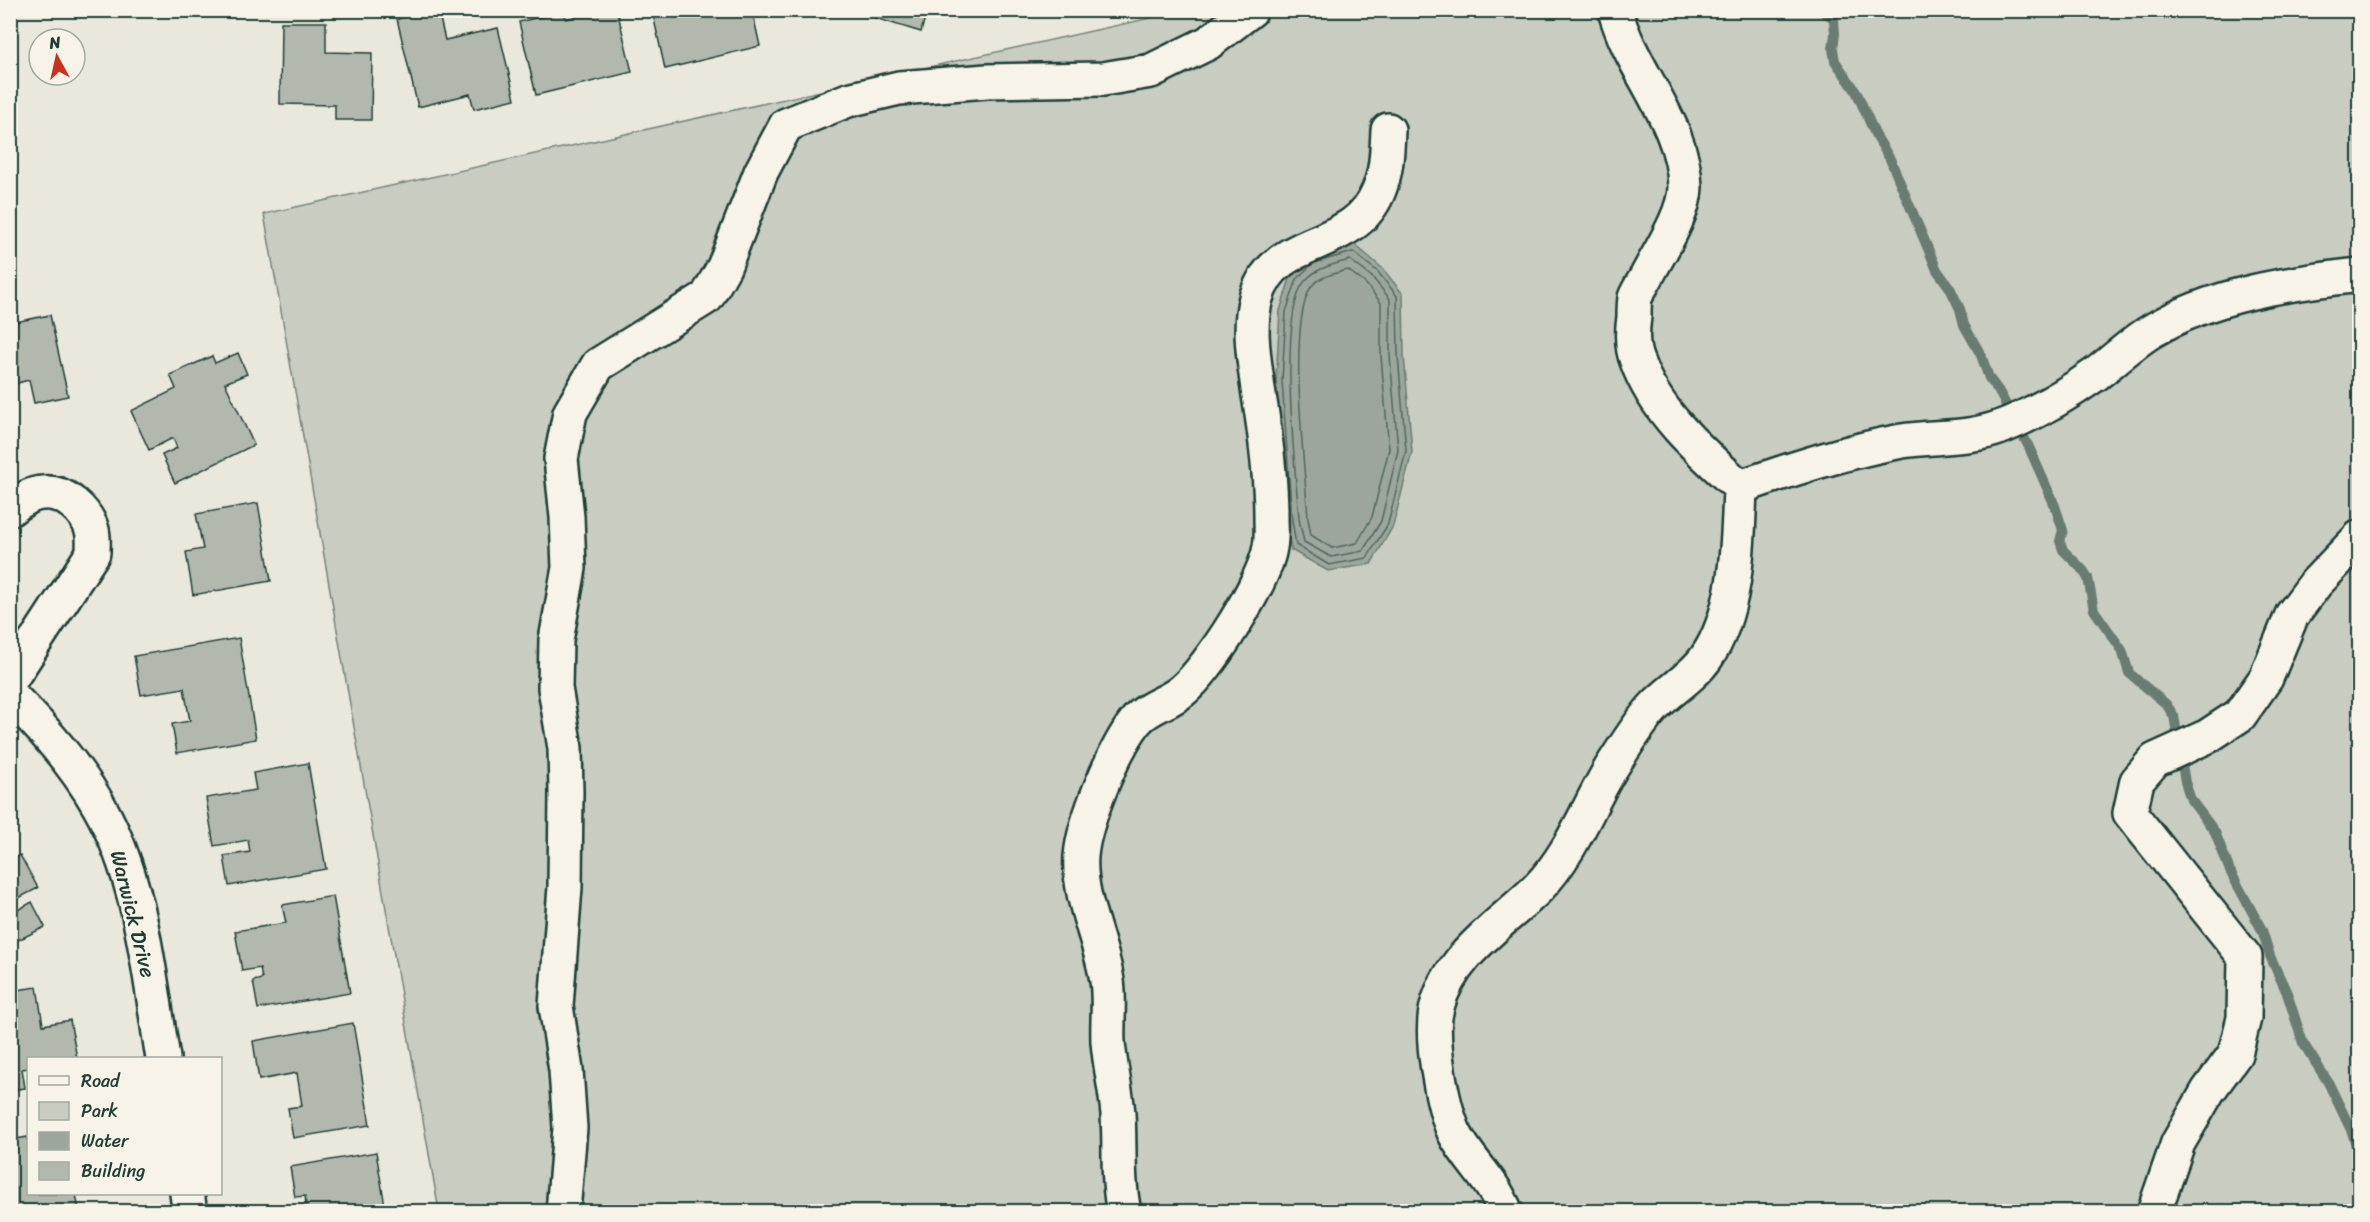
<svg xmlns="http://www.w3.org/2000/svg" width="2370" height="1222" font-family="Sriracha,sans-serif">
<style>
.green{fill:#c8ccc1;stroke:#74847a;stroke-width:1.5}
.water{fill:#9ca69c;stroke:#6a7c72;stroke-width:1.5}
.lines{fill:none;stroke-linecap:round;stroke-linejoin:round}
.shore{stroke:#51675e;stroke-width:1.5}
.stream{stroke:#6a7c72;stroke-width:10}
.building{fill:#b2b8ae;stroke:#1f3d34;stroke-width:1.5}
.minor-casing{stroke:#1f3d34;stroke-width:38}
.minor{stroke:#f7f3e8;stroke-width:33}
.labels{text-anchor:middle;dominant-baseline:central;stroke-width:6;stroke-linejoin:round;paint-order:stroke}
.street-label{font-size:21px;fill:#1f3d34;stroke:#f7f3e8}
</style>
<rect width="100%" height="100%" fill="#eae8dd"/>
<filter id="ink" filterUnits="userSpaceOnUse"><feTurbulence type="fractalNoise" baseFrequency=".0167" numOctaves="2"/><feDisplacementMap in="SourceGraphic" scale="12" xChannelSelector="R" yChannelSelector="G"/><feConvolveMatrix kernelMatrix="1 2 1 2 8 2 1 2 1" color-interpolation-filters="sRGB"/></filter>
<g filter="url(#ink)">
<path class="green" d="M1182 11H2359V1211H439L264 214Z"/>
<path class="water" d="M1354 244 1382 268 1403 294 1404 355 1412 452 1393 526 1371 564 1328 571 1291 550 1286 521 1276 381 1280 311 1291 275 1310 258Z"/>
<g class="lines">
<path class="shore" d="M1350 260 1372 277 1390 299V356L1398 450 1381 521 1363 551 1331 557 1304 542 1299 519C1296 473 1277 313 1305 281 1316 268 1334 264 1350 260Z
M1312 264 1297 279 1286 312 1282 381 1292 520 1296 545 1329 565 1367 558 1388 524 1406 451 1398 355 1397 296 1378 272 1353 252 1314 263
M1348 270 1366 284 1381 303V356L1389 449 1372 517 1357 543 1332 548 1311 535 1308 518C1305 469 1287 324 1311 287 1319 276 1336 273 1348 270Z"/>
<path class="stream" d="M1820 10 1831 16 1834 20 1835 34 1833 49 1835 61 1856 91 1875 134 1890 159 1937 270 1950 288 1960 309 1964 325 1981 355 1989 378 1998 390 2028 445 2055 506 2063 530 2060 541 2063 550 2083 570 2088 578 2094 610 2122 650 2129 673 2166 704 2174 716 2185 782 2191 800 2215 832 2230 871 2262 930 2270 956 2287 993 2303 1043 2328 1082 2352 1132 2360 1158"/>
</g>
<path class="building" d="M432 10H438L445 40 498 28 515 99 474 109 470 94 418 107 397 19Z
M600 10H617L632 72 536 95 519 22 564 11 566 19Z
M652 10H752L760 46 665 69Z
M849 10H927L921 32Z
M281 22H326V52L372 53 371 120H335V105L280 104Z
M50 315 68 396 34 403 29 380 10 385V323Z
M238 353 247 374 225 383 254 445 175 483 162 455 177 448 173 438 149 450 131 411 176 389 170 375 212 356 215 363Z
M258 503 271 581 193 595 186 552 203 549 196 514Z
M239 638 256 739 177 753 172 724 190 721 184 688 141 695 134 656Z
M308 763 326 869 229 886 224 856 250 852 248 840 214 846 206 798 256 790 253 773Z
M20 855 38 888 11 902 16 911 32 902 45 927 10 944V860Z
M333 896 350 993 258 1009 253 981 262 979 260 968 242 971 235 931 286 923 282 905Z
M37 987 43 1025 70 1020 77 1058H28V1068L22 1069 25 1088 10 1090V991Z
M353 1023 370 1125 293 1138 288 1108 302 1106 297 1073 259 1080 253 1041Z
M28 1137V1194H76L79 1210 10 1212V1140Z
M376 1152 386 1212H282V1209L306 1205 305 1196 295 1197 290 1167Z"/>
<g class="lines">
<defs>
<path id="minor" d="M1740 487C1792 469 1847 451 1902 441 1934 436 1970 439 2001 427 2032 415 2069 393 2096 374 2114 360 2131 344 2150 332 2212 294 2288 283 2360 275
M10 509C19 502 31 493 43 493 65 491 86 511 92 530 94 537 93 546 93 553L10 680
M10 695C44 729 75 764 99 806 142 881 149 975 163 1058
M187 1194 190 1212
M563 1212 570 1128 566 1070 556 1006 565 887 566 792 565 748 555 688 556 640 569 568 567 517 561 459 570 413 598 365 707 297 724 267 761 172 786 125 848 100 899 88 987 81 1103 79 1151 71 1208 43 1251 10
M1124 1212C1117 1179 1120 1147 1118 1114 1116 1090 1110 1066 1108 1042 1107 1021 1110 1001 1107 981 1101 939 1078 899 1081 856 1084 821 1114 749 1136 721 1147 707 1168 703 1182 691 1209 669 1265 581 1270 547 1272 537 1271 526 1271 516 1271 473 1265 431 1258 389 1254 359 1248 327 1256 298 1277 230 1353 255 1379 190 1387 170 1387 150 1388 130
M1506 1212C1502 1204 1498 1195 1493 1188 1480 1168 1464 1153 1454 1132 1442 1104 1429 1036 1437 1007 1450 955 1502 924 1538 888 1572 853 1587 808 1611 768 1624 748 1637 726 1653 708 1668 691 1692 678 1706 658 1738 612 1738 541 1740 487 1701 452 1655 412 1637 361 1631 347 1632 331 1634 317 1634 311 1634 304 1635 298 1638 290 1644 282 1648 274 1660 251 1685 213 1685 187 1684 122 1631 71 1615 10
M2154 1212 2178 1143 2208 1091 2235 1054 2244 1018 2245 957 2130 813 2137 781 2155 760 2208 736 2240 715 2266 678 2292 615 2316 583 2360 537"/>
</defs>
<use href="#minor" class="minor-casing"/>
<use href="#minor" class="minor"/>
</g>
</g>
<g class="labels">
<g class="street-label">
<text transform="translate(133 914) rotate(76)">Warwick Drive</text>
</g>
</g>
<rect width="2370" height="1222" fill="none" stroke="#f7f3e8" stroke-width="36"/>
<rect x="18" y="18" width="2334" height="1186" fill="none" stroke="#1f3d34" stroke-width="2" filter="url(#ink)"/>
<rect x="27" y="1057" width="195" height="138" fill="#f7f3e8" stroke="#a1aaa0" stroke-width="1.5"/>
<rect x="39" y="1076" width="30" height="9" fill="#f7f3e8" stroke="#a1aaa0" stroke-width="1.5"/>
<text x="81" y="1087" font-size="18" fill="#1f3d34">Road</text>
<rect x="39" y="1102" width="30" height="18" fill="#c8ccc1" stroke="#a1aaa0" stroke-width="1.5"/>
<text x="81" y="1117" font-size="18" fill="#1f3d34">Park</text>
<rect x="39" y="1132" width="30" height="18" fill="#9ca69c" stroke="#a1aaa0" stroke-width="1.5"/>
<text x="81" y="1147" font-size="18" fill="#1f3d34">Water</text>
<rect x="39" y="1162" width="30" height="18" fill="#b2b8ae" stroke="#a1aaa0" stroke-width="1.5"/>
<text x="81" y="1177" font-size="18" fill="#1f3d34">Building</text>
<g transform="translate(57 57) rotate(352)"><circle r="28" fill="#f7f3e8" stroke="#a1aaa0" stroke-width="1.5"/>
<path d="M0-4.5L10 22L0 15L-10 22Z" fill="#c8321e"/>
<text y="-9" font-size="16" font-weight="bold" text-anchor="middle" fill="#1f3d34">N</text>
</g>
</svg>
